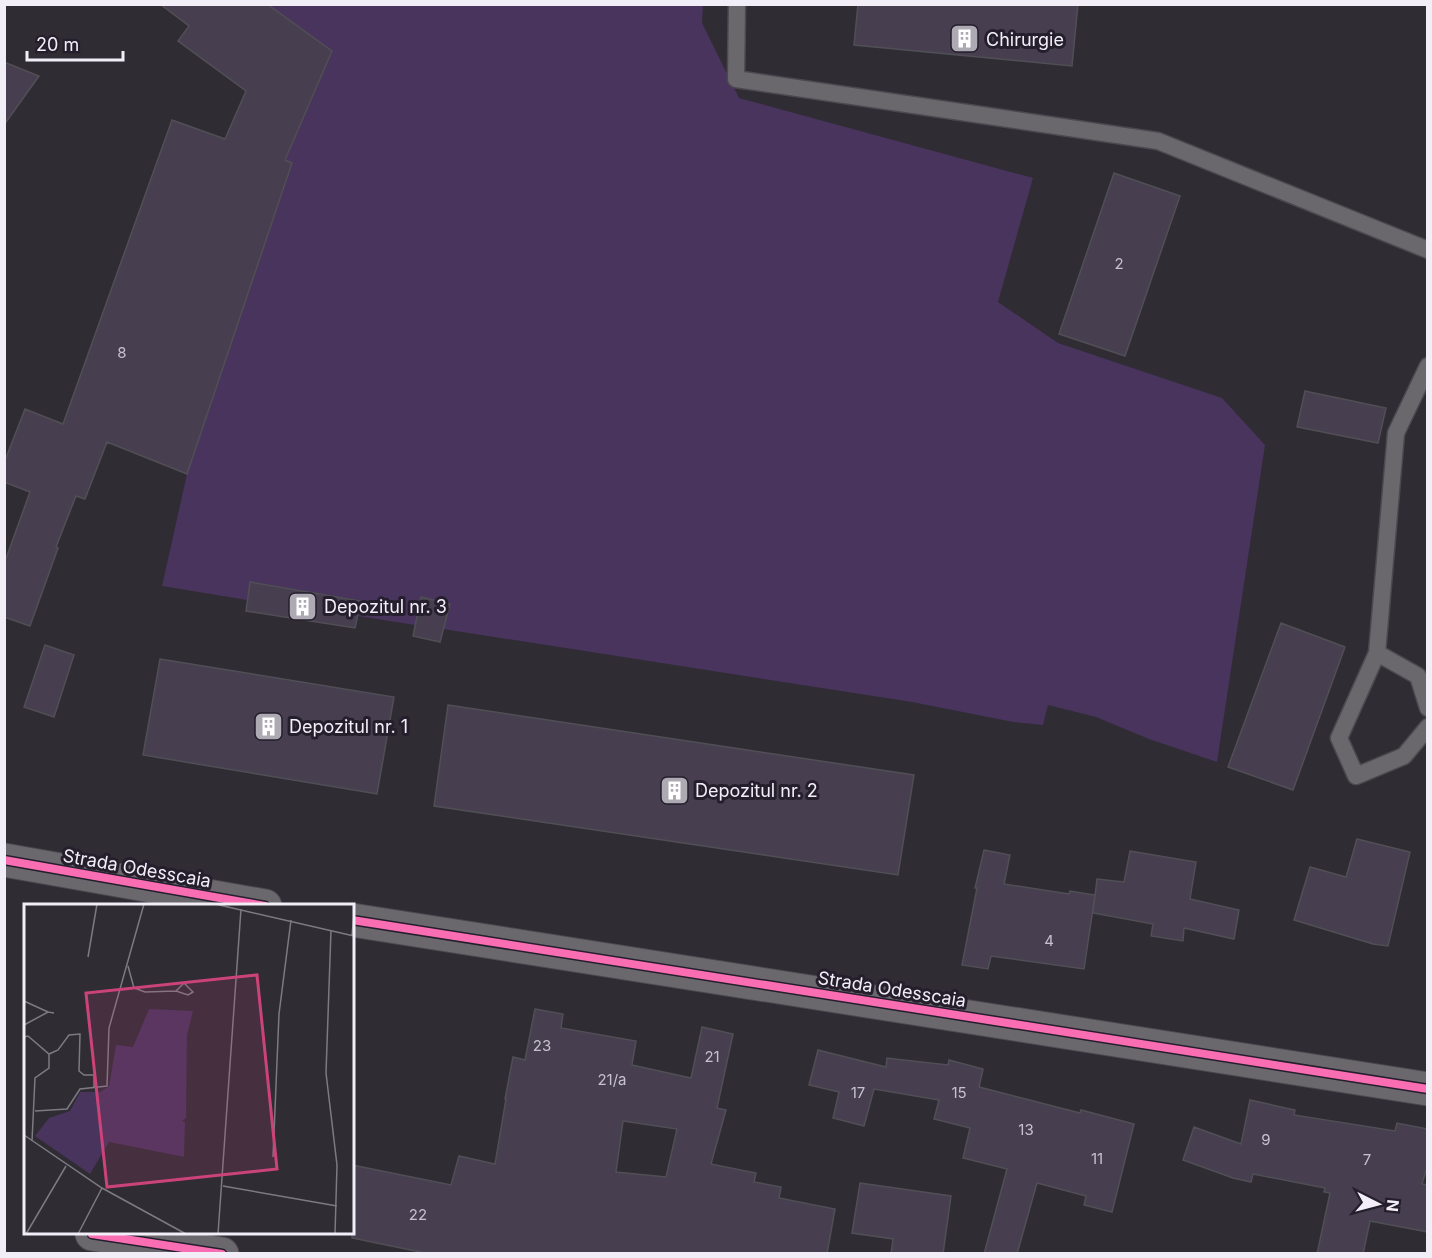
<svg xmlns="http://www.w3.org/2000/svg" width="1432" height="1258" font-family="Inter,sans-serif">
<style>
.green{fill:#48345c}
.building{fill:#473f4f;stroke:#514f56;stroke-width:1.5;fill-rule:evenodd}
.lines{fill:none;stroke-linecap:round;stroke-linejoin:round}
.lane-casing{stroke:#4c4850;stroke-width:19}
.street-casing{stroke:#4c4850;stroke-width:35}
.lane{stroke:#6a686d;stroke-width:16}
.street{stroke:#6a686d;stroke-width:33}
.cycleway-casing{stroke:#251e2d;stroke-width:11}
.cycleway{stroke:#f96db3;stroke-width:8}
.labels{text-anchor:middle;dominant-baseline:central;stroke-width:6;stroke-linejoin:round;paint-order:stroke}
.number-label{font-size:15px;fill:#c7c2ce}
.poi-label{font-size:18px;fill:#f2eef8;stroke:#251e2d;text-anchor:start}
.street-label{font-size:18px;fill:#f2eef8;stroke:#251e2d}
.inset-road{fill:none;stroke:#7d7a82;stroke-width:1.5}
.view{fill:#cc437a;fill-opacity:0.15;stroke:#cc437a;stroke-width:3}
.inset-edge{fill:none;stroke:#f2eef8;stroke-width:3}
</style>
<rect width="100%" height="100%" fill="#2f2c34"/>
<path class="green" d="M267 5H703L702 23 739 98 1033 178 998 302 1058 343 1222 398 1265 445 1217 762 1149 739 1096 717 1048 705 1043 725 1013 722 912 702 443 629 450 604 421 597 415 625 358 616 359 600 251 582 247 600 162 586 187 474 292 164 285 160 332 52Z"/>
<path class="building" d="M160 4H267L332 51 285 160 292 163 187 474 107 442 85 499 76 496 56 547 58 548 30 626 4 617V564L30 492 4 482V463L25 409 63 424 172 120 225 139 246 91 178 41 189 26Z
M858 4H1078L1072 66 854 45Z
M4 62 39 76 4 125Z
M1114 173 1180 196 1125 356 1059 334Z
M1305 391 1386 408 1378 443 1297 427Z
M250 582 361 601 355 628 246 611Z
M421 597 450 604 440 642 413 636Z
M1281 623 1345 647 1293 790 1228 767Z
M45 645 74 655 54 717 24 707Z
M160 659 394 697 377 794 143 755Z
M448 705 914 775 898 875 434 806Z
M1357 839 1410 852 1388 946 1373 944 1294 920 1310 867 1346 877Z
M984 850 1010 855 1004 884 1069 894 1070 891 1095 895 1084 969 991 956 988 969 962 965 977 888H975Z
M1130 851 1196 862 1190 899 1239 910 1234 939 1184 928 1183 941 1151 936 1153 924 1093 913 1097 879 1124 882Z
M535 1009 563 1014 561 1028 636 1041 632 1065 691 1078 702 1027 733 1034 717 1108 726 1110 711 1164 756 1173 754 1182 781 1187 779 1198 835 1209 827 1254H430L352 1238V1165L451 1185 459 1156 495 1164 506 1099H505L513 1057 525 1060ZM623 1121 677 1129 666 1177 616 1172Z
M818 1050 886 1067 887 1058 948 1065 949 1060 983 1069 979 1087 1080 1113 1081 1110 1134 1124 1112 1212 1084 1205 1086 1196 1037 1183 1017 1254H984L1007 1169 963 1158 970 1128 934 1119 939 1100 874 1089 864 1126 833 1118 839 1092 809 1085Z
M1250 1100 1295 1110 1294 1115 1395 1131 1397 1123 1428 1129V1164L1422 1184 1428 1185V1232L1370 1221 1363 1254H1317L1330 1193 1324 1192 1325 1188 1253 1174 1251 1182 1233 1178 1183 1160 1194 1127 1241 1144Z
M860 1183 951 1196 943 1254H891L893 1239 852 1233Z"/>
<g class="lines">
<defs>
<path id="lane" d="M737 4 736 79 1158 141 1428 250
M1428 366 1396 433 1377 653 1339 738 1356 776 1404 756 1428 727
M1377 653 1418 676 1428 708"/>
<path id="street" d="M4 860 265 906
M352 920 1428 1089
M92 1234 222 1254"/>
</defs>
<use href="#lane" class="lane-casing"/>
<use href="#street" class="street-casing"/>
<use href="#lane" class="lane"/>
<use href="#street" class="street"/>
<defs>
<path id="cycleway" d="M4 860 265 906
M352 920 1428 1089
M92 1234 222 1254"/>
</defs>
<use href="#cycleway" class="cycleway-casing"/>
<use href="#cycleway" class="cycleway"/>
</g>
<defs>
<symbol id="building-square" viewBox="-11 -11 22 22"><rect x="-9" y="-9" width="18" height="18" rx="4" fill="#aeaab3" stroke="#251e2d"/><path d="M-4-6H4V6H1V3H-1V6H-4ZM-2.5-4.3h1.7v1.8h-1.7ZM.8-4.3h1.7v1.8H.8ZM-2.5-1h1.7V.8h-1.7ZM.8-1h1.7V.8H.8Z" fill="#fff"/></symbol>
</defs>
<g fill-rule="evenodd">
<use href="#building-square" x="948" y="22" width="33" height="33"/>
<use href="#building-square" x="286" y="590" width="33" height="33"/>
<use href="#building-square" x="252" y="710" width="33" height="33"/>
<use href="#building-square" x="658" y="774" width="33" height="33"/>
</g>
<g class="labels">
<g class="number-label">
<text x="1119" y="263">2</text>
<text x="122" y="352">8</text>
<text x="1049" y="940">4</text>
<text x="542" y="1045">23</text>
<text x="712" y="1056">21</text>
<text x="612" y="1079">21/a</text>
<text x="858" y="1092">17</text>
<text x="959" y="1092">15</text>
<text x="1026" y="1129">13</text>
<text x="1266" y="1139">9</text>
<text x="1097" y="1158">11</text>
<text x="1367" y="1159">7</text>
<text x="418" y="1214">22</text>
</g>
<g class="poi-label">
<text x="986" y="39">Chirurgie</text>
<text x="324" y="606">Depozitul nr. 3</text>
<text x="289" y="726">Depozitul nr. 1</text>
<text x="695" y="790">Depozitul nr. 2</text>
</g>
<g class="street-label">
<text transform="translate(137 868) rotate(10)">Strada Odesscaia</text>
<text transform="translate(892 989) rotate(9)">Strada Odesscaia</text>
</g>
</g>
<g transform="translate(24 904)">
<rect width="330" height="330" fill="#2f2c34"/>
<path d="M125 105 169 107 163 131 162 214 158 217 161 218 160 253 85 238 66 270 11 232 25 214 46 207 56 188H76L85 182 92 141 109 143Z" fill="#48345c"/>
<path class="inset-road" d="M191 0 330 32M307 26 302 169 313 261 311 330M328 31 330 10M64 53 73 0M104 62 110 84 121 88 152 87 160 79 169 88 164 91 152 87M0 97 24 108M0 121 24 108 30 109M0 133 4 132 25 150 34 146 45 131 56 130 55 167 60 171H70V183M11 207 43 205 56 185 83 182 85 124 120 0M0 231 78 284 162 330M8 237 11 174 25 164V150M249 253 255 110 267 16M199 282 313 302M2 330 42 262M54 330 78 284M194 330 217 5"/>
<path class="view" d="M233 71 253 265 83 283 62 89Z"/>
<rect width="330" height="330" class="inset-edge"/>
</g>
<rect width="1432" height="1258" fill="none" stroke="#f2eef8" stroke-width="12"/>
<g transform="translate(1378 1204) rotate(96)" stroke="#251e2d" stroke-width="4.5" paint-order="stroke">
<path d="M0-4.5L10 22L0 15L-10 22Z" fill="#f2eef8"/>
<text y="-9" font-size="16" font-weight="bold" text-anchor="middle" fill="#f2eef8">N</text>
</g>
<path d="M27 51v9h96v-9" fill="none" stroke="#f2eef8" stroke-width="3"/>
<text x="36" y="51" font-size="18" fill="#f2eef8" stroke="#251e2d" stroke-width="4.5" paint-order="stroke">20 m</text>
</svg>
